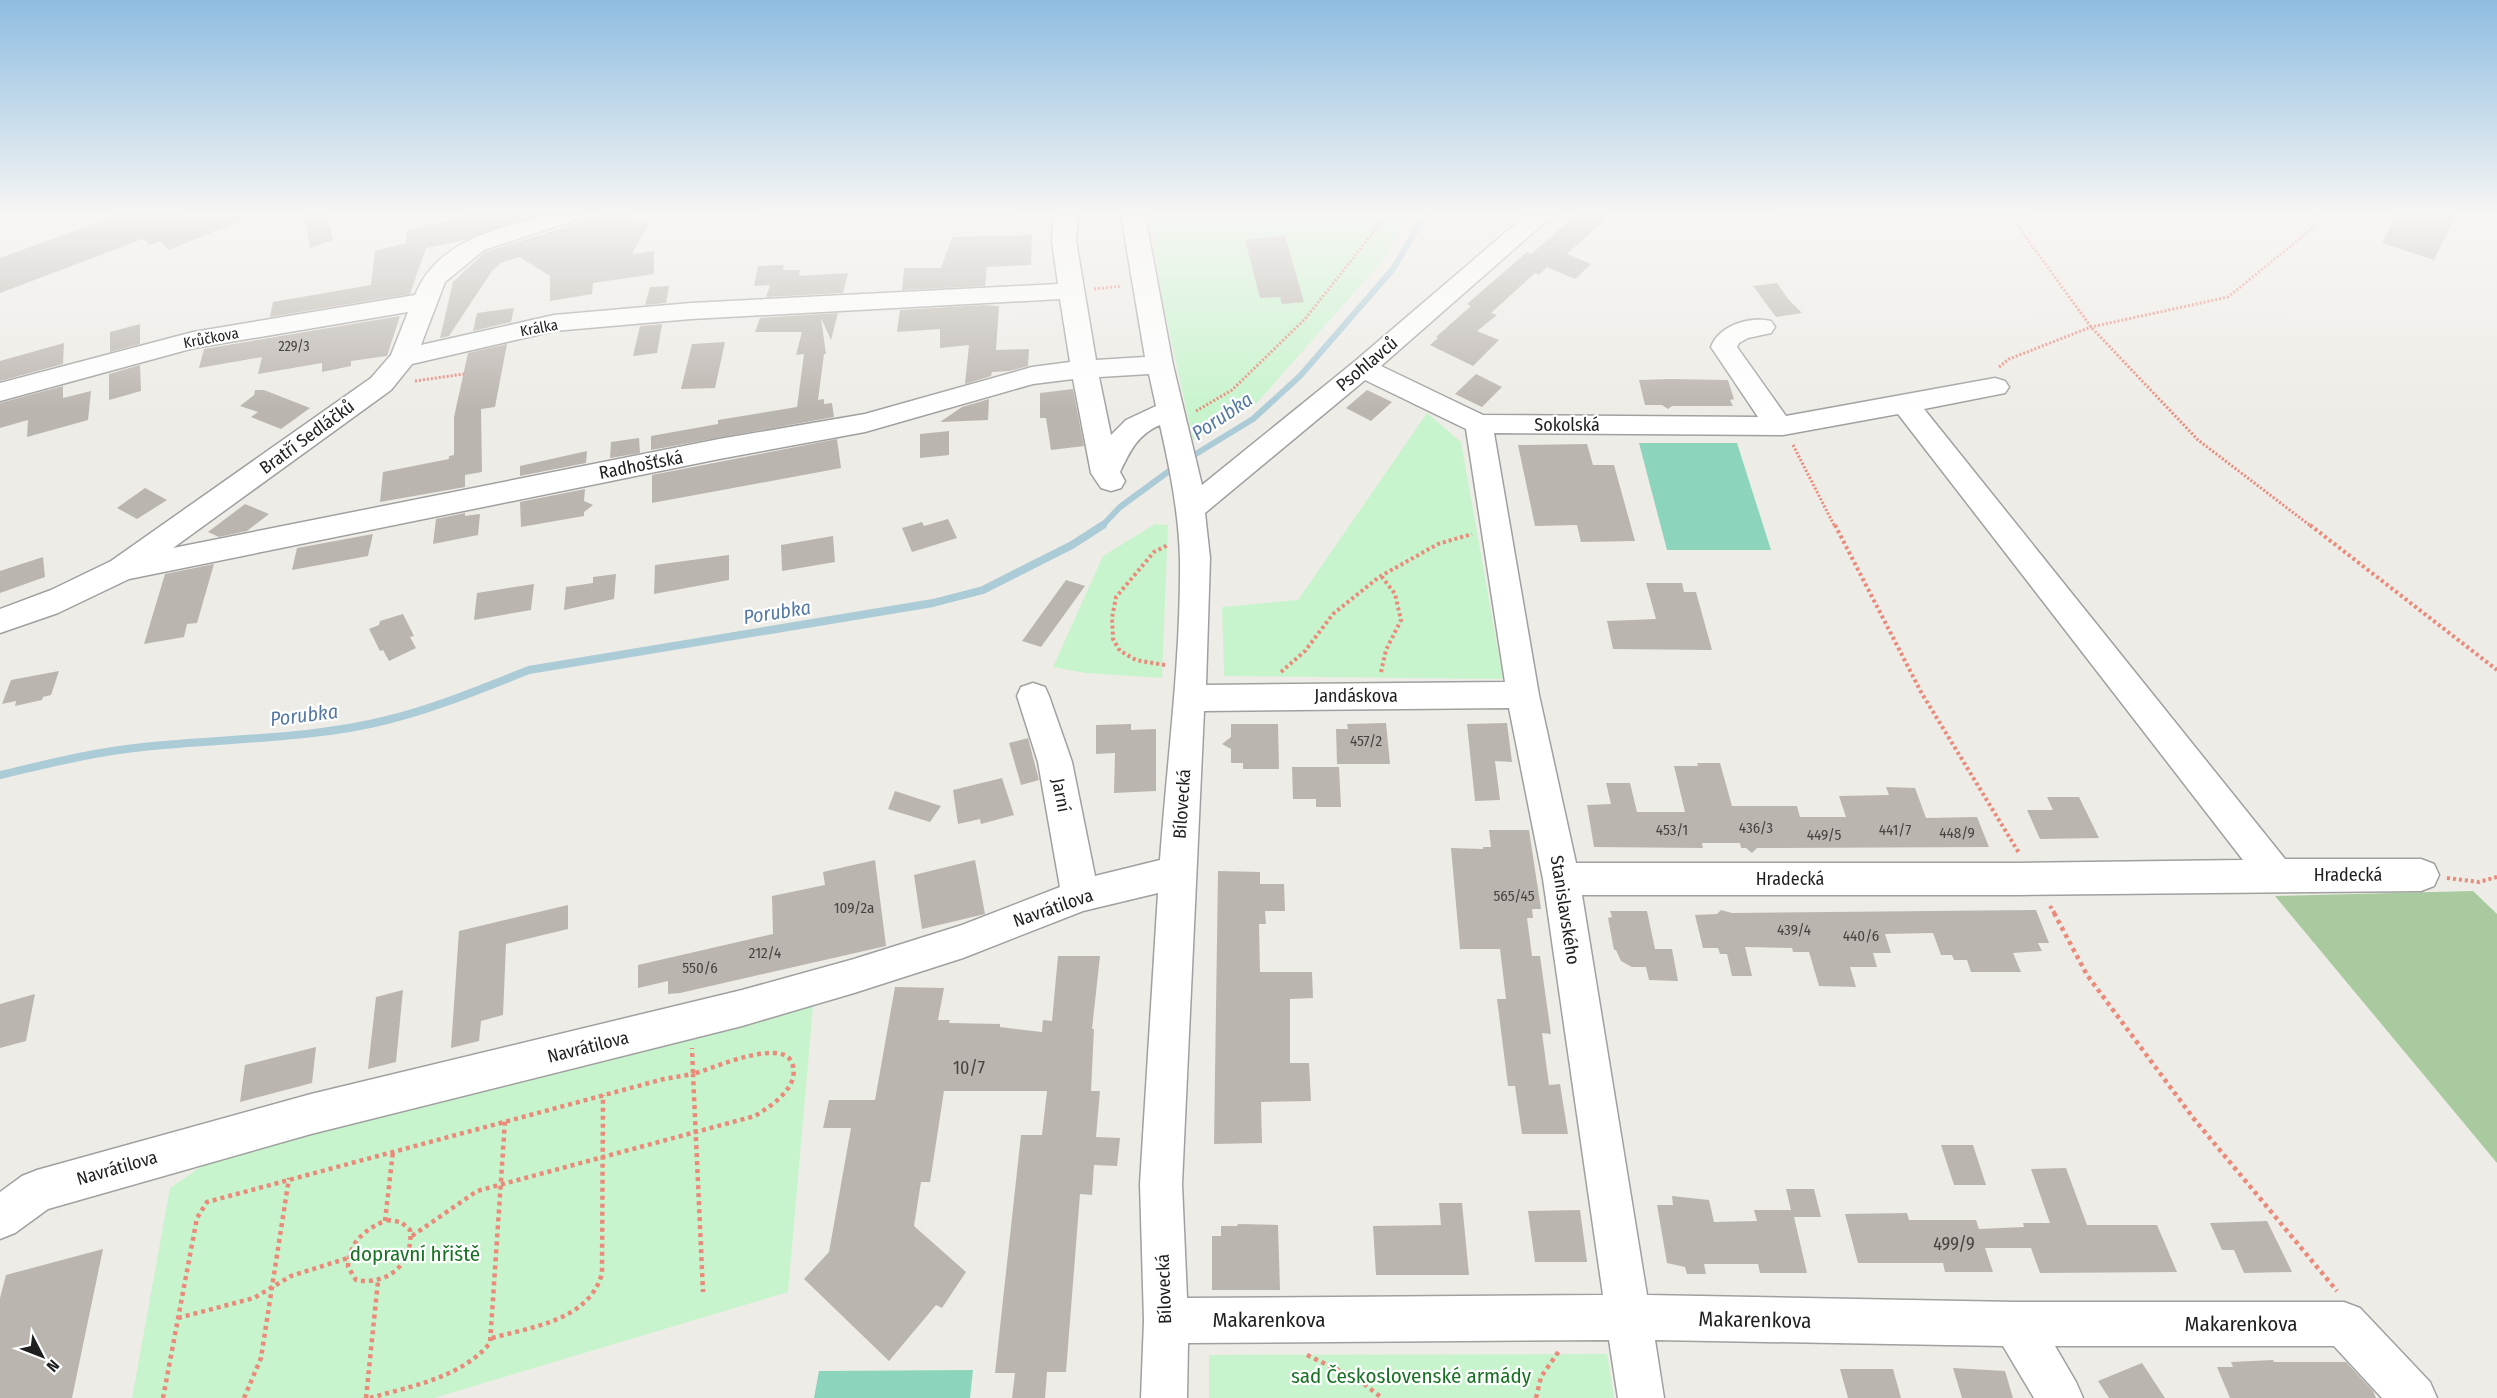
<svg xmlns="http://www.w3.org/2000/svg" width="2497" height="1398" font-family="'Fira Sans Condensed',sans-serif">
<style>
.forest{fill:#a9c99f}
.park{fill:#c7f4cd}
.pitch{fill:#8cd5bc}
.lines{fill:none;stroke-linecap:round;stroke-linejoin:round}
.stream-far1{stroke:#abcbd7;stroke-width:6}
.stream{stroke:#abcbd7;stroke-width:8}
.building{fill:#bbb5af}
.minor-casing{stroke:#a0a0a0;stroke-width:3}
.path-far2{stroke:#eb8a7a;stroke-width:3;stroke-dasharray:2 2;stroke-linecap:butt}
.path-far1{stroke:#eb8a7a;stroke-width:4;stroke-dasharray:3 3;stroke-linecap:butt}
.path{stroke:#eb8a7a;stroke-width:4.5;stroke-dasharray:4 4;stroke-linecap:butt}
.minor{fill:#fff;fill-rule:evenodd}
.labels{text-anchor:middle;dominant-baseline:central;stroke-width:4.5;stroke-linejoin:round;paint-order:stroke}
.far-number-label{font-size:14px;fill:#464443}
.far-street-label{font-size:15px;fill:#1f1f1f;stroke:#fff}
.number-label{font-size:15px;fill:#464443}
.street-label{font-size:18px;fill:#1f1f1f;stroke:#fff}
.near-number-label{font-size:18px;fill:#464443}
.water-label{font-size:20px;font-style:italic;fill:#5579a4;stroke:#fff}
.near-park-label{font-size:21px;fill:#177223;stroke:#fff}
.near-street-label{font-size:21px;fill:#1f1f1f;stroke:#fff}
</style>
<rect width="100%" height="100%" fill="#eeece6"/>
<path class="forest" d="M2473 891 2497 914V1163L2275 896Z"/>
<path class="park" d="M1150 215H1408L1382 261 1255 405 1193 440 1162 298Z
M1427 413 1461 442 1503 679 1224 676 1222 607 1298 600Z
M1155 524 1168 525 1162 678 1086 673 1053 667 1103 556Z
M813 1006 788 1292 434 1398H132L170 1188 218 1155Z
M1607 1354 1614 1398H1209V1355Z"/>
<path class="pitch" d="M1639 443H1737L1771 550H1667Z
M973 1370 970 1398H814L819 1371Z"/>
<g class="lines">
<path class="stream-far1" d="M1186 460 1253 419 1300 376 1393 269 1425 215
M1101 527 1120 507 1176 466"/>
<path class="stream" d="M0 775C47 764 94 752 143 747 224 738 308 740 387 720 436 708 483 688 529 670L933 603 983 590 1072 545 1103 525"/>
</g>
<path class="building" d="M118 215 252 216 169 250 160 241 150 245 143 239 0 293V258Z
M304 215H327L333 240 310 248Z
M473 215H534L465 240 426 248 410 294 270 317 273 302 371 285 375 251 406 243 407 230Z
M606 215H629L632 221H650L632 254 654 251V274L593 283 592 294 550 301V276L519 257 501 263 492 271 449 336 440 338 453 282 485 252Z
M1576 215H1610L1567 254 1591 264 1575 279 1547 267 1539 275 1535 273 1491 313 1497 315 1477 331 1499 340 1473 366 1430 345 1438 338 1436 337 1471 306 1467 304 1527 252 1531 254Z
M2396 215H2456L2434 260 2382 243Z
M1032 235 1031 265 987 267 985 286 902 290 904 268H941L952 237Z
M1285 236 1304 302 1282 304 1280 297 1260 298 1245 240Z
M784 265 783 270H800L799 276 848 273 843 293 766 297 770 285 754 286 758 266Z
M1777 283 1788 299 1802 313 1776 317 1753 286Z
M669 286 666 303 645 305 650 287Z
M983 305 999 306 996 350 1029 349 1028 366 1009 371 992 372 991 376 965 384 969 345 940 348V329L897 332 900 310Z
M514 308 511 322 473 331 477 313Z
M838 313 831 340 821 318 826 354H824L818 400 824 399V404L832 403 834 417 651 450V436L718 424V420L797 407 804 354 796 355 802 332H755L760 318Z
M400 316 387 356 351 361V366L322 372V363L258 374 262 357 199 368 204 349Z
M140 324V344L110 352V332Z
M662 324 657 353 633 356 640 326Z
M725 342 715 388 681 389 692 344Z
M64 343 63 364 0 381V361Z
M507 344 495 407 481 409 482 472 465 475V487L380 502 383 472 449 459V456L454 455V417L468 353Z
M140 365 141 391 109 400V374Z
M1476 374 1502 387 1482 407 1455 394Z
M1671 379 1728 380 1734 399 1730 400 1733 406H1672L1668 409 1662 405H1645L1639 380Z
M63 386V398L91 391 88 420 27 437 28 420 0 428V403Z
M1073 389 1084 446 1051 450 1046 418H1040V393Z
M255 390H264L310 408 281 429 251 417 258 412 240 406 254 395Z
M1367 390 1392 402 1371 421 1346 408Z
M989 399 988 420 940 422 962 407Z
M949 431V455L920 458V434Z
M639 438 640 453 610 458 611 442Z
M837 439 841 468 652 503V475Z
M1587 444 1593 465H1614L1635 541 1581 542 1577 525 1535 526 1518 445Z
M587 451 586 463 520 476V466Z
M145 488 167 500 137 519 117 508Z
M585 489 584 501 593 505 584 512V516L521 527 520 502Z
M245 504 269 514 247 531 219 537 208 532Z
M465 513V516L480 514 478 535 433 544 436 519Z
M948 519 957 538 912 552 902 528 922 522 924 526Z
M373 534 368 556 292 570 297 548Z
M833 536 835 562 782 571 781 545Z
M729 555V580L654 594 655 565Z
M43 557 45 577 0 593V571Z
M214 564 197 623 187 624 184 637 144 644 165 574Z
M616 574 614 599 564 610 566 587 593 583V577Z
M1066 580 1085 586 1041 647 1022 641Z
M1646 583H1682L1684 592H1696L1712 650 1613 649 1607 621 1656 619Z
M534 584 531 610 474 620 477 593Z
M403 614 414 636 410 637 416 648 389 661 383 650 380 651 369 629 379 625 380 621Z
M59 671 51 695 43 697 42 700 15 706 16 701 2 704 11 680Z
M1386 723 1390 764H1337L1336 729H1348L1347 724Z
M1507 723 1512 762 1495 761 1500 800 1475 801 1467 724Z
M1131 724V730L1156 729V791L1114 793 1115 753 1096 754V725Z
M1231 724H1278L1279 769H1243V763H1231V749L1222 744 1231 737Z
M1028 738 1039 780 1021 785 1009 743Z
M1697 763H1720L1732 806H1797L1800 817H1846L1839 796 1889 795 1886 787 1915 788 1926 818 1977 817 1989 847 1757 848 1752 853 1746 848H1741L1740 843H1702L1703 848 1594 847 1587 805 1611 804 1606 783H1630L1637 812H1685L1674 766H1698Z
M1292 767H1339L1341 807H1316V799H1293Z
M1002 778 1014 815 981 824 980 819 958 824 953 790Z
M895 791 941 806 930 822 888 809Z
M2047 797H2079L2099 838 2040 839 2027 810H2053Z
M1489 830H1529L1541 909H1532L1533 918H1527L1532 956H1540L1551 1034 1542 1033 1549 1085 1560 1084 1568 1134H1522L1515 1086H1508L1497 999H1506L1500 949H1460L1451 848 1483 849V847H1491Z
M875 860 886 946 680 993 668 994V981L638 988V965L773 934 772 896 825 885 823 872Z
M975 860 985 914 922 929 914 875Z
M1218 871 1260 872V884H1284L1285 911H1265L1266 924H1259L1260 972H1312L1313 998 1290 999V1063H1309L1311 1101 1261 1102 1262 1143 1214 1144Z
M568 905V929L506 944 503 1015 481 1021 479 1041 451 1048 459 931Z
M1721 910 1732 913 2036 910 2049 943H2038L2042 951 2013 953 2021 972H1971L1967 960H1954L1952 955H1941L1933 933 1885 934 1891 953H1873L1877 967H1850L1856 987 1819 986 1809 952H1793L1792 948 1745 947 1752 976H1732L1727 954H1720L1718 948H1703L1695 915 1717 914Z
M1610 911H1647L1655 949H1672L1678 981 1649 980 1646 967H1632L1621 961 1616 950H1614L1608 918 1612 917Z
M1058 956H1100L1092 1029H1094L1091 1091H1100L1096 1137 1120 1138 1117 1166 1094 1165 1092 1195 1080 1194 1066 1372H1047L1045 1398H1012L1015 1373H995L1021 1135H1042L1047 1091H944L930 1182H921L914 1226 966 1272 942 1308 936 1305 889 1361 804 1279 829 1252 851 1128H823L829 1100H875L895 987 944 988 938 1020H950L949 1023 1000 1024V1027L1042 1032 1043 1020 1052 1021Z
M403 990 396 1062 368 1069 376 997Z
M35 994 26 1041 0 1048V1004Z
M316 1047 312 1083 240 1102 245 1065Z
M1941 1145H1973L1986 1185H1954Z
M2066 1168 2087 1225H2157L2177 1272 2040 1273 2031 1248H1985L1993 1272H1945L1943 1263H1858L1845 1214 1907 1213 1909 1220H1976L1979 1229 2024 1227 2023 1223H2050L2031 1169Z
M1786 1189H1814L1821 1217H1794L1807 1273H1760L1758 1264H1704L1706 1274H1687L1685 1267 1667 1263 1657 1205H1673L1672 1196 1709 1200 1714 1222 1757 1221 1754 1210H1791Z
M1439 1203H1462L1469 1275H1376L1373 1226 1441 1225Z
M1580 1210 1587 1262H1535L1528 1211Z
M2267 1221 2292 1272 2244 1273 2234 1250H2222L2210 1223Z
M1238 1224 1278 1225 1280 1290H1212V1236H1221V1226H1237Z
M103 1249 72 1398H0V1298L6 1275Z
M2273 1360 2274 1362H2346L2373 1391 2376 1398H2230L2217 1367H2233L2231 1362Z
M2142 1363 2165 1398H2109L2098 1381Z
M1953 1368 2005 1371 2013 1398H1962Z
M1840 1369H1893L1901 1398H1848Z"/>
<g class="lines">
<defs>
<path id="minor" d="M543 215H580L576 220 484 250 445 282 421 345 554 315 691 303 1058 284 1052 241 1054 215H1078L1076 241 1096 360 1145 357 1121 215H1145L1173 365 1202 485 1354 362 1526 215H1553L1381 366 1483 415 1758 417 1711 347C1719 325 1750 316 1771 321L1775 327 1771 333 1748 338 1739 343 1737 347 1786 416 1995 378 2005 381 2009 387 2005 393 1924 409 2285 859H2421L2434 864 2439 875 2434 886 2421 891 2018 895H1582L1647 1295 2015 1302H2344L2360 1308 2430 1382 2437 1398H2382L2334 1346H2055L2076 1382 2083 1398H2034L2003 1346 1655 1340 1664 1398H1618L1609 1340 1188 1343 1187 1398H1141L1144 1321 1140 1184 1158 893 1083 911 963 958 854 993 742 1026 311 1134 48 1209 15 1233 0 1239V1192L22 1176 37 1170 311 1094 742 990 854 959 962 925 1060 887 1038 762 1017 696 1021 687 1033 683 1045 687 1049 696 1072 762 1095 876 1160 860C1167 761 1181 660 1180 560 1179 514 1170 469 1160 425 1138 434 1130 451 1120 472L1125 481 1121 488 1111 491 1101 488 1091 473 1073 379 1033 384 865 432 719 459 129 579 58 613 0 633V609L51 590 111 561 371 378 391 355 408 312 194 348 0 401V383L193 332 415 295C437 241 493 231 543 215ZM1060 299 1070 362 1032 367 865 414 719 439 173 548 391 390 412 364 554 331 691 319ZM1149 374 1156 406 1126 420 1111 435 1099 377ZM1365 380 1466 429 1505 682 1206 685 1210 558 1205 513ZM1898 414 2243 860 2018 863H1576L1539 695 1494 433 1783 435ZM1509 708 1543 879 1603 1295 1187 1298 1182 1184 1204 711Z"/>
</defs>
<use href="#minor" class="minor-casing"/>
<path class="path-far2" d="M2010 215 2091 327 2198 440 2312 527
M1094 289 1122 286
M1999 367 2009 359 2091 327 2228 297 2313 228 2319 215
M415 381 464 374
M1196 411 1232 390 1305 319 1387 215
M1793 445 1835 527"/>
<path class="path-far1" d="M1835 525 1921 692 2019 853
M2310 525 2497 670
M1165 665 1136 660 1120 651 1113 639 1112 618 1116 597 1154 552 1168 545
M1281 672 1305 651 1333 614 1379 577 1438 544 1472 534
M1381 672 1386 650 1401 620 1395 594 1382 577
M2447 878 2479 882 2497 877
M2050 906 2055 914"/>
<path class="path" d="M2054 913 2087 975 2194 1119 2337 1291
M387 1220 401 1222 410 1230C414 1263 388 1286 356 1280L348 1267C349 1242 365 1229 387 1220Z
M385 1221 393 1151
M412 1236 477 1191 755 1116C771 1106 801 1087 792 1063 789 1055 781 1053 773 1053 746 1053 719 1066 693 1074L692 1048
M178 1318 254 1298 291 1276 348 1258
M492 1338C532 1327 590 1320 602 1273L603 1095
M1307 1355 1359 1380 1382 1398
M163 1398 197 1218 207 1202 664 1079 693 1074 703 1292
M244 1398 261 1358 289 1178
M366 1398 378 1281
M370 1398C411 1386 461 1378 490 1343L505 1121
M1536 1398 1541 1377 1559 1351"/>
<use href="#minor" class="minor"/>
</g>
<linearGradient id="sky" x2="0" y2="1"><stop stop-color="#8fbde1"/><stop offset="0.52" stop-color="#f7f6f4"/><stop offset="1" stop-color="#f7f6f4" stop-opacity="0"/></linearGradient>
<rect width="2497" height="411" fill="url(#sky)"/>
<g class="labels">
<g class="far-number-label">
<text x="294" y="346">229/3</text>
</g>
<g class="far-street-label">
<text transform="translate(539 328) rotate(-11)">Králka</text>
<text transform="translate(211 338) rotate(-11)">Krůčkova</text>
</g>
<g class="number-label">
<text x="1366" y="741">457/2</text>
<text x="1756" y="828">436/3</text>
<text x="1672" y="830">453/1</text>
<text x="1895" y="830">441/7</text>
<text x="1957" y="833">448/9</text>
<text x="1824" y="835">449/5</text>
<text x="1514" y="896">565/45</text>
<text x="854" y="908">109/2a</text>
<text x="1794" y="930">439/4</text>
<text x="1861" y="936">440/6</text>
<text x="765" y="953">212/4</text>
<text x="700" y="968">550/6</text>
</g>
<g class="street-label">
<text transform="translate(1367 364) rotate(-40)">Psohlavců</text>
<text x="1567" y="425">Sokolská</text>
<text transform="translate(307 437) rotate(-36)">Bratří Sedláčků</text>
<text transform="translate(641 465) rotate(-11)">Radhošťská</text>
<text x="1356" y="696">Jandáskova</text>
<text transform="translate(1061 795) rotate(79)">Jarní</text>
<text transform="translate(1182 804) rotate(-86)">Bílovecká</text>
<text x="2348" y="875">Hradecká</text>
<text x="1790" y="879">Hradecká</text>
<text transform="translate(1053 908) rotate(-19)">Navrátilova</text>
<text transform="translate(1565 910) rotate(81)">Stanislavského</text>
<text transform="translate(588 1047) rotate(-14)">Navrátilova</text>
<text transform="translate(117 1168) rotate(-16)">Navrátilova</text>
<text transform="translate(1164 1289) rotate(-92)">Bílovecká</text>
</g>
<g class="near-number-label">
<text x="969" y="1068">10/7</text>
<text x="1954" y="1244">499/9</text>
</g>
<g class="water-label">
<text transform="translate(1222 416) rotate(-34)">Porubka</text>
<text transform="translate(777 612) rotate(-9)">Porubka</text>
<text transform="translate(304 715) rotate(-7)">Porubka</text>
</g>
<g class="near-park-label">
<text x="415" y="1254">dopravní hřiště</text>
<text x="1411" y="1376">sad Československé armády</text>
</g>
<g class="near-street-label">
<text x="1269" y="1320">Makarenkova</text>
<text transform="translate(1755 1320) rotate(1)">Makarenkova</text>
<text x="2241" y="1324">Makarenkova</text>
</g>
</g>
<g transform="translate(42 1356) rotate(132)" stroke="#ffffff" stroke-width="4.5" paint-order="stroke">
<path d="M0-4.5L10 22L0 15L-10 22Z" fill="#1f1f1f"/>
<text y="-9" font-size="16" font-weight="bold" text-anchor="middle" fill="#1f1f1f">N</text>
</g>
</svg>
